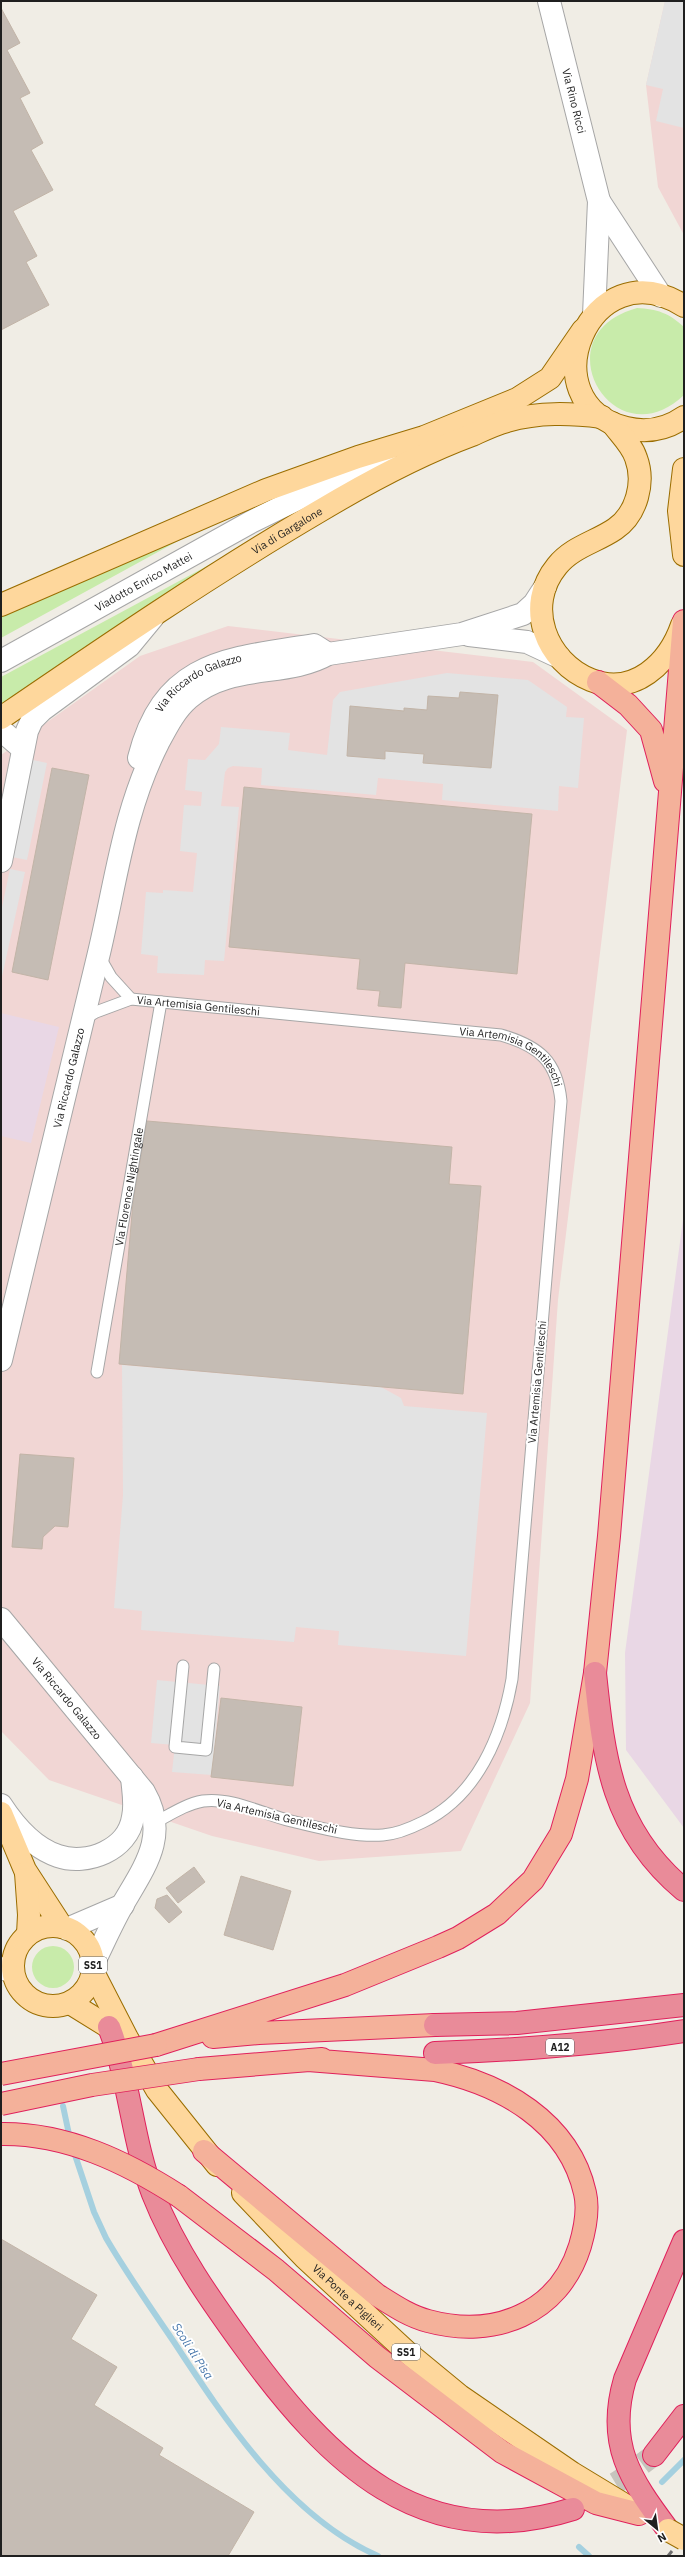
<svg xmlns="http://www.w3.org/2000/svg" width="685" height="2557" font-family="'IBM Plex Sans',sans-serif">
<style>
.commercial{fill:#f1d6d4}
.industrial{fill:#e9d7e5}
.grass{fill:#c8ebaa}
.parking{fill:#e3e3e3}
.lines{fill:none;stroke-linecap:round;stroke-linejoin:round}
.stream{stroke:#a5d0df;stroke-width:6}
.building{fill:#c5bcb4;stroke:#c2b4a7}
.motorway-tunnel{stroke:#c6c4bd;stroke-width:22;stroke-dasharray:22 11;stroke-linecap:butt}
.service-casing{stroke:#a6a6a6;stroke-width:13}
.minor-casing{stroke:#a6a6a6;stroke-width:24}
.tertiary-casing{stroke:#a6a6a6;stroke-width:24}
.primary-casing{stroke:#9a6d00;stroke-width:24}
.trunk-casing{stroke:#e0215c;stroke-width:24}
.motorway-casing{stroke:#e0215c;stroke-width:24}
.service{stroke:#fff;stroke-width:11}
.minor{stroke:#fff;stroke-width:22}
.tertiary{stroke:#fff;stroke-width:22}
.primary{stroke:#fed79c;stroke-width:22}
.trunk{stroke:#f4b19a;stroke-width:22}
.motorway{stroke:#e98b99;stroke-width:22}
.rail{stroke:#6d6d6d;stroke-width:3;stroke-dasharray:8 8;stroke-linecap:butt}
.primary-bridge-casing{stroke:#9a6d00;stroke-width:24;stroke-linecap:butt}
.trunk-bridge-casing{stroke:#e0215c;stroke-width:24;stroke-linecap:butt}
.primary-bridge{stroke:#fed79c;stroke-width:22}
.trunk-bridge{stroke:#f4b19a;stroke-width:22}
.labels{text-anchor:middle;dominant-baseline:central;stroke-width:4;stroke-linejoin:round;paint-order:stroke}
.shield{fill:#fff;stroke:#626262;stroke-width:1}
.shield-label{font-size:10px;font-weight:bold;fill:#1f1f1f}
.street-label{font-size:11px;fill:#1f1f1f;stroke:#fff}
.water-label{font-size:12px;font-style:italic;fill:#4575aa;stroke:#fff}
</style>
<rect width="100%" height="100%" fill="#f0ede5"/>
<path class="commercial" d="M665 1H684V235L658 187 646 85Z
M228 626 533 662 627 730 558 1300 530 1703 461 1851 319 1861 212 1836 49 1780 1 1731V755L140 656Z"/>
<path class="industrial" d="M1 1013 59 1027 31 1143 1 1136Z
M684 1212V1828L626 1750 625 1653Z"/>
<path class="grass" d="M637 308C657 309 669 313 684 327V395C614 462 539 335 637 308Z
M229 513 1 638V613Z
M246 545 1 706V677Z
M32 1967a21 21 0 1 1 42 0a21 21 0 1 1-42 0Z"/>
<path class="parking" d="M665 1H684V128L656 121 663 89 646 85Z
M447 673 528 680 567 707 566 717 584 718 578 788 559 786 558 811 442 800 443 784 378 778 376 795 261 785 262 768 233 766 228 768 225 772 221 806 239 807 224 961 205 960 204 975 157 973 158 956 141 954 146 892 163 893V890L193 892 197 853 180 851 184 805 201 806 202 792 185 790 188 759 205 760 219 744 221 727 290 733 288 750 327 755 333 700 340 692Z
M33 760 47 763 27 860 12 857Z
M10 869 25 872 1 981V912Z
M122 1365 381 1387 401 1398 404 1406 487 1413 466 1656 338 1645 339 1631 296 1627 294 1642 141 1630 142 1611 114 1608 123 1495Z
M157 1680 220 1686 212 1775 172 1772 175 1745 151 1743Z"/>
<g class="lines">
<path class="stream" d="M63 2106 70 2139
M73 2149 94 2212 106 2238C127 2274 151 2308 174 2342 225 2420 289 2517 378 2556
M662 2482 684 2460
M579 2547 589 2556"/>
</g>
<path class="building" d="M1 8 20 43 7 50 30 93 20 98 43 143 31 150 53 190 13 211 37 256 26 262 49 305 1 330Z
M460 692 498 695 491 768 423 763 424 754 385 751V759L347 756 350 706 404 711V708L427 710 428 696 459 698Z
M52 768 89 775 48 980 12 972Z
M244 787 532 814 517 974 405 963 401 1008 378 1006 380 991 357 989 360 959 229 947Z
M147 1121 452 1147 449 1184 481 1186 463 1394 119 1364 133 1202Z
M20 1454 74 1458 68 1527 55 1526 43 1537 42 1549 12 1547Z
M221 1698 302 1707 293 1786 211 1777Z
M194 1867 205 1882 178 1903 166 1888Z
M241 1876 291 1891 273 1950 224 1935Z
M167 1895 182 1912 169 1923 155 1908 157 1899Z
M1 2239 97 2295 71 2339 117 2367 94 2405 163 2448 159 2455 254 2512 228 2556H1Z"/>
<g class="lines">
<path class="motorway-tunnel" d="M587 2500 619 2481 654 2455"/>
<defs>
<g id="service">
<path d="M99 956 111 977 131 999"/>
<path id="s1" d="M84 1019 96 1012 131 999 501 1035C539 1046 557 1061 561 1101L512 1679C502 1736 477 1796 423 1822 411 1828 397 1834 383 1835 352 1837 321 1828 291 1821 263 1814 231 1797 203 1801 186 1804 171 1814 156 1822"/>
<path id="s2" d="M97 1372 161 1002"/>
<path d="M183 1666 175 1747 206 1750 214 1669"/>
</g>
<g id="minor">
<path d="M469 635 527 642 559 657"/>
<path d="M1 730 23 749"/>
<path id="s3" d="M139 758C164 660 228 659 314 645L328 654"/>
<path d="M1 861 27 731 32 720 42 710 129 646 153 617"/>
<path id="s4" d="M1 1360C34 1226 65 1091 98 957 116 883 123 812 158 743 167 726 175 710 189 698 230 662 286 678 328 654L462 634 523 614 534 604 545 587"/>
<path id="s5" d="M1 1619 144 1792C169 1835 145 1866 123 1904 112 1923 103 1944 93 1964"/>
<path d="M1 1805C14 1825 34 1848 58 1856 87 1866 128 1850 133 1817 136 1804 133 1790 132 1777"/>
<path d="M67 1929 123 1905"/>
<path d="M1 1968 13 1972"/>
</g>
<g id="tertiary">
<path id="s6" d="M549 1 599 201 594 315"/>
<path d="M599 201 661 296"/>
<path id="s7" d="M1 661 251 522 385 456"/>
</g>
<g id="primary">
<path d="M684 306C590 246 526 403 626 428 647 433 667 429 684 417"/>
<path d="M612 423C620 434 632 445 636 458 645 482 637 514 615 529 596 542 572 547 557 566 524 606 546 662 591 680 634 697 669 663 682 625"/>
<path d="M684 469 679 511 684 555"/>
<path d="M1 605 266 490 358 457 424 437 517 399 550 378 583 330"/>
<path id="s8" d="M1 718C105 647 209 576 318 512 368 482 418 455 472 435 483 430 495 424 507 421 539 412 570 413 602 417"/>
<path d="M1 1813 25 1870 62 1927"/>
<path d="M26 1873 29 1915 28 1934"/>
<circle cx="53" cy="1966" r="40"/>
<path d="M92 1970 127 2038 157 2090 217 2165"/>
<path d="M70 2003 125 2037"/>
<path id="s9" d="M243 2193 305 2258 409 2354 460 2396 572 2473 633 2510"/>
</g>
<path id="trunk" d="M598 682 628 705 651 730 665 781
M213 2037 259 2033 435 2025
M156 2045 345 1985 438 1947 458 1938 497 1914 533 1880 561 1834 577 1779 595 1673 609 1536 684 621
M199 2069 322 2059
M204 2151 377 2295C393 2305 409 2316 428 2321 494 2339 559 2314 580 2246 585 2229 589 2210 585 2193 569 2121 501 2084 435 2070L308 2060
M179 2196 276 2270 377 2357 502 2452 596 2503 639 2514"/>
<path id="motorway" d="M595 1673C604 1760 612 1830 684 1890
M435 2025 517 2023 684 2005
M109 2027C130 2081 132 2140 153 2194 175 2250 211 2301 246 2349 327 2460 422 2557 573 2509
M435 2053C519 2050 601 2044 684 2031
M654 2455 684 2416
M668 2530C630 2479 606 2444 625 2379L684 2241"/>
</defs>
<use href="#service" class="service-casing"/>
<use href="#minor" class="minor-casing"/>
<use href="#tertiary" class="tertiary-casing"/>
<use href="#primary" class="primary-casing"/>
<use href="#trunk" class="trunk-casing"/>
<use href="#motorway" class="motorway-casing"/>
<use href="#service" class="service"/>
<use href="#minor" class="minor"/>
<use href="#tertiary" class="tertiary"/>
<use href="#primary" class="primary"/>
<use href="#trunk" class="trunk"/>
<use href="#motorway" class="motorway"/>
<path class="rail" d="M668 2556 672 2551"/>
<defs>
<path id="primary-bridge" d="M668 2530 684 2539"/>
<path id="trunk-bridge" d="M1 2074 156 2045
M1 2104 92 2085 199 2069
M1 2134C66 2133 126 2162 179 2196"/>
</defs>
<use href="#primary-bridge" class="primary-bridge-casing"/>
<use href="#trunk-bridge" class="trunk-bridge-casing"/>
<use href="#primary-bridge" class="primary-bridge"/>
<use href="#trunk-bridge" class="trunk-bridge"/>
</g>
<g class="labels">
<g class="shield">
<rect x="79" y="1957" width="28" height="16" rx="3"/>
<rect x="546" y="2039" width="28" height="16" rx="3"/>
<rect x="392" y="2344" width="28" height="16" rx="3"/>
</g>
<g class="shield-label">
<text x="93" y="1965">SS1</text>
<text x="560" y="2047">A12</text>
<text x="406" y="2352">SS1</text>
</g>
<g class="street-label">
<text stroke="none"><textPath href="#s6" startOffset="103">Via Rino Ricci</textPath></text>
<text stroke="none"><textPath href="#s8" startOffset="342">Via di Gargalone</textPath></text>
<text stroke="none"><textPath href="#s7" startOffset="163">Viadotto Enrico Mattei</textPath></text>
<text stroke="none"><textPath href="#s3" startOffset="102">Via Riccardo Galazzo</textPath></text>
<text stroke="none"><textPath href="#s1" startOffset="119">Via Artemisia Gentileschi</textPath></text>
<text stroke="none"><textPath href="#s1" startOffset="443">Via Artemisia Gentileschi</textPath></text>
<text stroke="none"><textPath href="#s4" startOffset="290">Via Riccardo Galazzo</textPath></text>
<text stroke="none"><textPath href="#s2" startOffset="188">Via Florence Nightingale</textPath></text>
<text transform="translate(537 1382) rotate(-85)">Via Artemisia Gentileschi</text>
<text stroke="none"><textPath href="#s5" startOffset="103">Via Riccardo Galazzo</textPath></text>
<text transform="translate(277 1816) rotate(13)">Via Artemisia Gentileschi</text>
<text stroke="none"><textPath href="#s9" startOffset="148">Via Ponte a Piglieri</textPath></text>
</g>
<g class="water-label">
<text transform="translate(193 2351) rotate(57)">Scoli di Pisa</text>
</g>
</g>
<rect width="685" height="2557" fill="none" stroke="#1f1f1f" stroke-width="4"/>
<g transform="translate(657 2529) rotate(151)" stroke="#ffffff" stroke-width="3" paint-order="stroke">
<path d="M0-3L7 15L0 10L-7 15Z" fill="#1f1f1f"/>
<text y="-6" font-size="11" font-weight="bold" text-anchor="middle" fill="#1f1f1f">N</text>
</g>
</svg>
